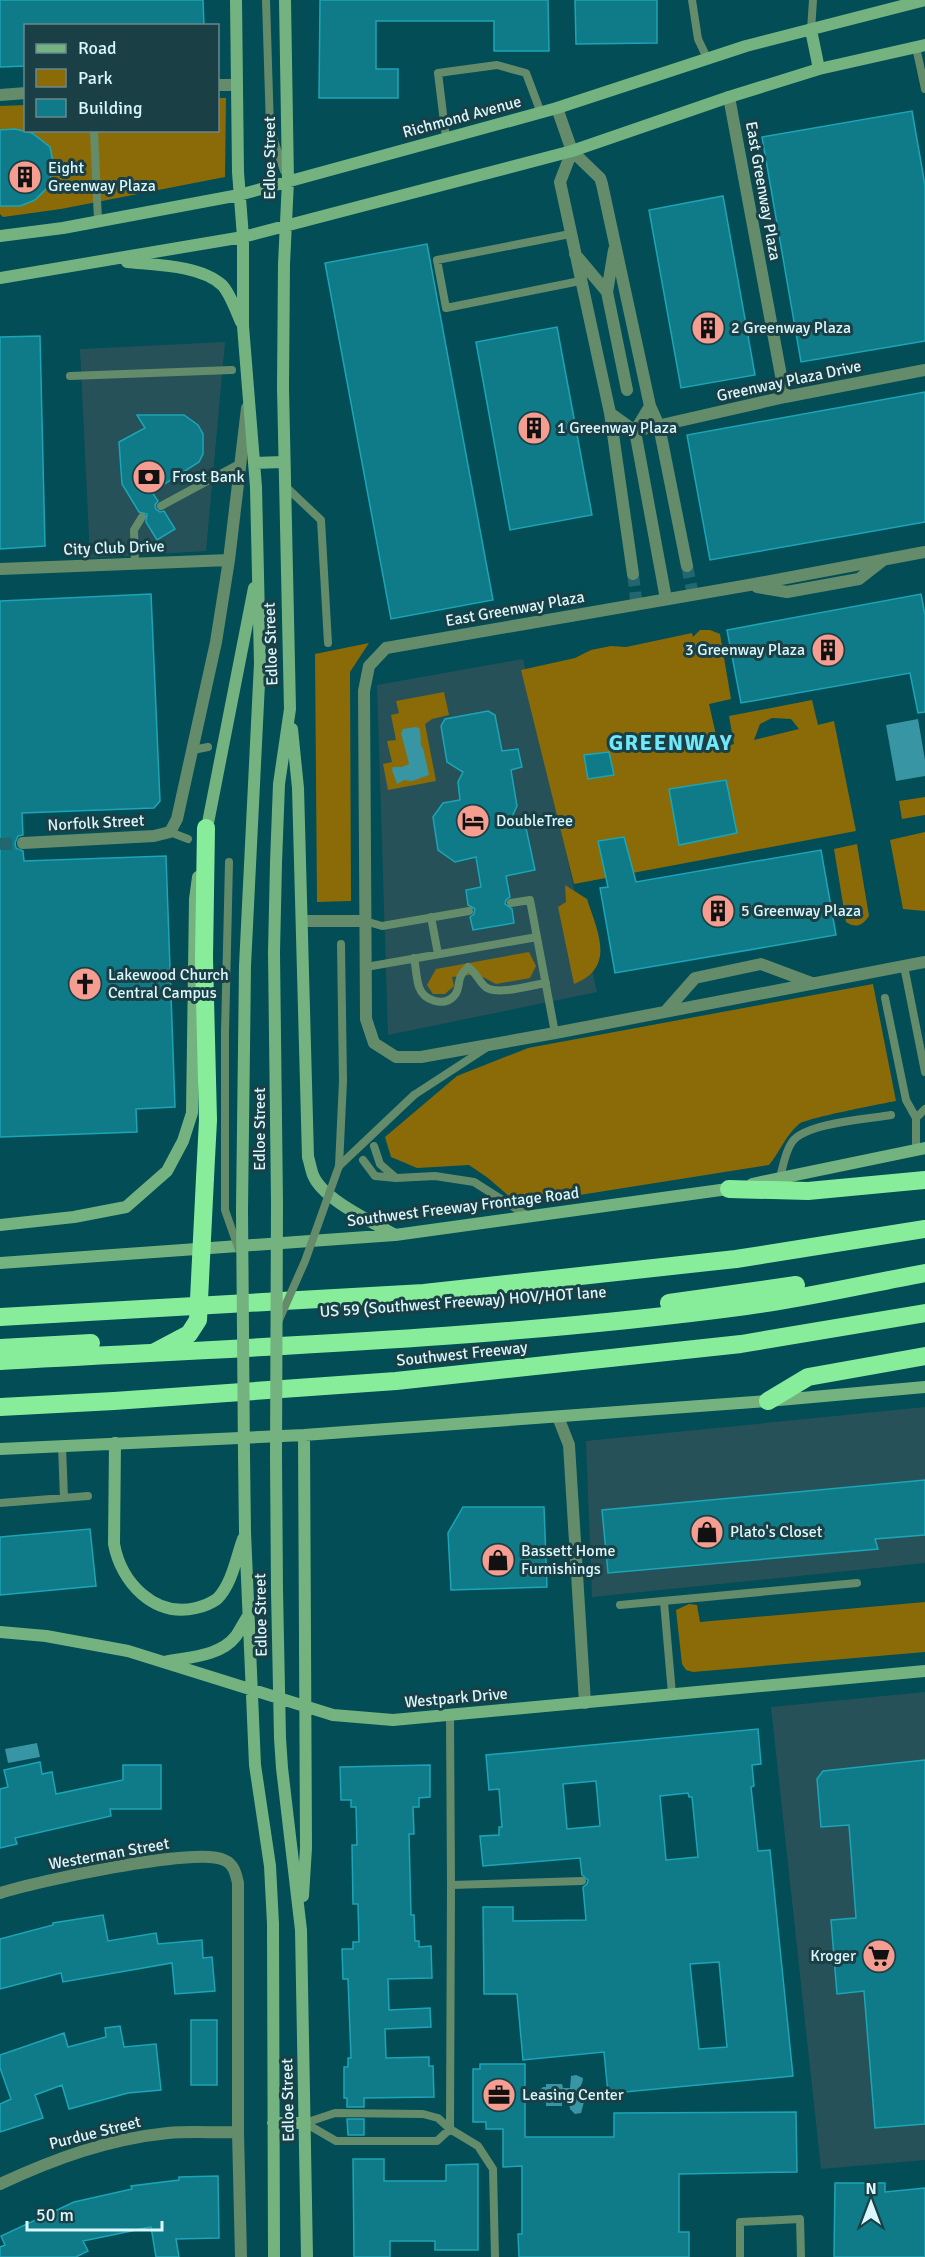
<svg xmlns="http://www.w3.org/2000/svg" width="925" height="2257" font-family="Signika,sans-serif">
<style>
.built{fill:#275158}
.green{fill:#8a6b07;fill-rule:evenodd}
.water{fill:#3896a4}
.building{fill:#0f7b88;stroke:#1ca5b7;stroke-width:1.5;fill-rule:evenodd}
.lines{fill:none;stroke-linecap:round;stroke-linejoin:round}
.street-tunnel{stroke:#22666f;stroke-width:12;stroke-dasharray:12 6;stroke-linecap:butt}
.lane{stroke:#648c6a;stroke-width:8}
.street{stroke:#648c6a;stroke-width:12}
.secondary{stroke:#74b37f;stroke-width:12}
.highway{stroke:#88ed9b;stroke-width:18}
.lane-bridge{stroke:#648c6a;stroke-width:8}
.secondary-bridge{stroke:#74b37f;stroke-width:12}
.highway-bridge{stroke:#88ed9b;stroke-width:18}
.labels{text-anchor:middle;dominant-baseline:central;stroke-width:6;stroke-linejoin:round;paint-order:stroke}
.street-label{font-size:16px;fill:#d9f7fd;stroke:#1a4045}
.poi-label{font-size:16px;fill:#d9f7fd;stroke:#1a4045;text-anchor:start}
.district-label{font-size:22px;font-weight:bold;letter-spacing:1.5px;fill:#71e8fa;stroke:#1a4045}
</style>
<rect width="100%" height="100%" fill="#024d56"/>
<path class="built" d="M225 342 206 551 90 558 80 349Z
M523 659 597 992 388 1035 377 685Z
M925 1407V1563L592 1597 586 1441Z
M925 1692V2160L821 2169 771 1707Z"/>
<path class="green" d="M218 98H226L225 177 61 209 3 217 0 214V206H20L35 200 47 188 54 167 50 147C33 134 21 129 0 130V106L25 105 26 130H218Z
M700 630H710L720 634 731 699 709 704 719 748 734 744 729 716 812 700 818 725 834 721 856 831 574 884 521 670 575 658 591 650 611 646 626 647 692 633 693 637ZM772 718 791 719 799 729 754 740 760 724Z
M369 643 350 672 351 901 317 902 315 654Z
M444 692 449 715 432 719 425 724 436 781 388 790 383 764 392 762 387 741 396 740 391 715 399 713 396 701Z
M925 797V815L902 819 899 801Z
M925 832V911L903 909 890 840Z
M857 844 869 916C863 925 856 929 846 922L834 849Z
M565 885 587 899C598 933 616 967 574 984L558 907 566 902Z
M529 952 536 966 530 978 496 984 477 974 452 977 454 986 445 994H433L427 985 436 969Z
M873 984 896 1101C880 1104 807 1118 799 1124 785 1136 780 1152 769 1165L523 1204 510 1197 488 1178 469 1165 417 1168 391 1157 385 1137 457 1076 528 1048Z
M925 1602V1652L693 1672 686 1670 682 1664 676 1610 689 1604 697 1605 700 1622Z"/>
<path class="water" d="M918 719 925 760V776L896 781 886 725Z
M416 727 420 729 421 746 423 748 429 775 412 781 404 780 397 784 392 770 393 767H402L409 764 401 733 403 729Z
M37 1743 40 1757 8 1763 5 1749Z
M576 2075 583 2078C583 2085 577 2089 578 2096L584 2102 581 2113 575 2114 570 2109 569 2102H562V2106H546V2103L542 2102 538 2092 543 2087H546V2084H562L563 2088H570L571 2076Z"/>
<path class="building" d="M0 0H203L204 26H26V66L0 67Z
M320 0H548L549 51H494V21H376V69H398V98H319Z
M575 0H657V43L576 44Z
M912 111 925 185V341L801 362 762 137Z
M15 129 32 133 50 147 54 167 47 188 35 200 20 206H0V130Z
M723 196 755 375 681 388 649 210Z
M427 244 493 600 391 619 325 263Z
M557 327 592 515 510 530 476 342Z
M40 336 45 546 0 549V337Z
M925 392V522L710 560 687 435Z
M137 415H184L198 425 203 434V454L199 462 152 492 158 501 155 505 156 509 160 512 164 511 175 529 157 540 146 522 147 514 139 512 122 484 119 442 145 428Z
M151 594 160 801 154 808 22 813 23 835 18 836 15 843 16 848 23 851 24 861 166 856 175 1107 136 1109 137 1132 0 1137V601Z
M921 594 925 615V712L918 713 910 673 741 703 727 630Z
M488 711 495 715 502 751 518 749 522 767 511 770 517 806 512 817 526 828 535 870 506 876 510 897 506 900 505 904 512 909 514 923 473 930 470 917 474 914 475 909 468 905 466 890 481 887 476 857 455 862 438 850 433 817 443 803 460 800 458 782 463 772 447 762 441 726 445 719Z
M609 752 614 775 588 779 584 755Z
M726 780 737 833 679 845 669 789Z
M624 837 636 882 821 850 836 935 615 973 600 888 608 887 598 841Z
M925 1480V1535L875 1539 878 1549 608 1573 602 1510Z
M463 1507H544L547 1587 451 1590 448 1533Z
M90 1529 96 1586 0 1595V1537Z
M758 1729 761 1764 752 1765 754 1786 751 1787 758 1851 770 1850 793 2076 614 2093H608L604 2052 523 2060 517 1994H484L483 1907H513V1921L586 1920 583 1887 587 1884 588 1880 582 1875 580 1858 483 1866 480 1836 499 1835V1827H502L499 1789 489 1790 486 1755ZM596 1781 600 1826 567 1829 563 1784ZM688 1793 689 1797H692L698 1857 666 1860 660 1796ZM719 1962 727 2047 699 2049 690 1964Z
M925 1760V2124L875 2128 864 1991 837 1994 831 1920 856 1918 849 1825 821 1827 817 1779 823 1771Z
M40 1762 42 1774 52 1772 56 1794 123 1780V1765H161V1809H110L111 1816 15 1838 17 1844 0 1848V1789L8 1787 4 1770Z
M430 1765V1797L419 1798V1807H413L414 1834H409L411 1915H414L415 1941H419V1947L431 1946 432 1978 388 1979 389 2010 430 2008 431 2027 385 2029 386 2058 429 2057V2066H433L434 2097 364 2098V2107H347V2098H344V2067H348V2058H351L348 1979H343L342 1949H353V1942H359L358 1904H353L352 1845H357L356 1807H351V1800H341L340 1767Z
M103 1915 108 1941 156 1933 158 1944 202 1940 203 1958 212 1957 215 1991 175 1994 172 1963 63 1982 61 1973 0 1989V1939L53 1925V1923Z
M191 2020H217V2085H191Z
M120 2026 124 2047 156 2044 161 2090 128 2093 69 2109 62 2085 35 2095 43 2118 0 2132V2104L11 2099 0 2068V2055L64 2033 68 2047 106 2037 105 2028Z
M480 2064H525V2137H614V2113L796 2112 797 2172 679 2174V2232H689V2257H519L518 2234H522V2166L503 2167V2129H486V2122H473V2069H480Z
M347 2119H364V2135H348Z
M353 2159H384V2181H446V2165L478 2164V2250H435V2241H390V2257H354Z
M218 2176 219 2238 176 2239 179 2257H156L151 2227 83 2241 88 2251 76 2257H0V2247L5 2245 1 2236 74 2202 132 2189 131 2186 179 2180V2177Z
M835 2183H885V2192L925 2188V2257H834Z"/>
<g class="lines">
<path class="street-tunnel" d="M687 566 692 590
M633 574 636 599
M0 844 23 843"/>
<path class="lane" d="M266 0 270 128 284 171
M692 0 698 39 708 60
M811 30 813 0
M916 47 925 89
M94 130 98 221
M446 138 438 73 497 65 526 73 541 113
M570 234 437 260 446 308 580 281
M70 376 232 370
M285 486 321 520 328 643
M161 506 239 464
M135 563 134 530 142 517
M193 750 208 747
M170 832 188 839
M511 903 530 900 555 1033
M431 917 438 954
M365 921 382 926 469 911
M414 958C416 967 416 978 419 987 424 1001 444 1007 454 996 459 991 458 985 460 978 461 974 465 970 468 967 478 974 479 983 487 988 500 995 531 985 546 983
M904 966 925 1072
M366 967 537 937
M885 998 906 1100 916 1118V1150
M225 1032 229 862
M414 1095 486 1048
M916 1118 925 1109
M374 1146 380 1164 396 1178 435 1176 474 1182 528 1216
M363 1160 375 1176 396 1178
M339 1166 343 1081 341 944
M780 1178C783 1166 785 1152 792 1142 805 1123 868 1119 891 1115
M62 1446 64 1498
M0 1503 88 1496
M664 1602 672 1694
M620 1605 857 1583
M450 1716 451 1885
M305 2123 336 2141H437L450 2129 451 1885 582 1881
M305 2123 335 2113 423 2114 438 2118 450 2129 478 2146 493 2169 495 2257
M740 2257V2222L800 2219 801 2257"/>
<path class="street" d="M218 85H237
M0 95 26 93
M729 97 785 397
M557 108 572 151 600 178 602 184 650 406 635 431 666 599
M572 151 560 182 610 413 635 431 785 397 925 370
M614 250 607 292 627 390
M575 254 607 292
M650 406 659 426 687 566
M610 413 633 574
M925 552 749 585 386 648 369 666 364 691 366 1019 374 1043 396 1057H421L555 1033 925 962
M0 569 229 560
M757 587 787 592 859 579 882 561
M23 843 154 836 170 832 177 819 216 642 229 560 247 408
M302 921H365
M665 1012 695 978 761 964 812 983
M558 1417 569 1445 585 1703
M0 1893C34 1882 197 1846 224 1860 234 1864 236 1874 238 1883V2132L241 2257
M0 2184C54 2159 108 2139 168 2133 191 2131 215 2133 238 2132"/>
<path class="secondary" d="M236 0 238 172 243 237V326L256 487 260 663 245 966 242 1210
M811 30 819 69
M0 236 63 228 239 195 557 108 746 46 925 0
M127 262C155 265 200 265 222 285 230 293 236 311 241 322
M0 278 243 237 285 226 572 151 729 97 819 69 925 45
M254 463 283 462
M292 729 298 788 308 1157C310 1163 311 1170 313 1175 323 1200 373 1222 395 1235
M206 833 254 588
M752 1184 925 1148
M277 1202 274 952 276 863 279 784 290 709 283 388 284 264 288 181 285 0
M0 1225 74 1217 126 1207 167 1171 183 1141 192 1113 195 899 198 877
M0 1263 395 1235 735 1188
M115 1443 114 1544C121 1582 154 1618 196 1608 204 1606 210 1604 217 1599 232 1584 236 1558 243 1539
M0 1449 304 1435 768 1401 925 1387
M244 1455 245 1532 255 1765 270 1866 273 1924 274 2257
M276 1457 277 1590 280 1738 282 1768 301 1930 307 2257
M0 1632 46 1636 128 1651 333 1715 393 1720 925 1671
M164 1662C187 1657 220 1657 236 1636 240 1630 244 1622 248 1616
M303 1896 306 1848 304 1435
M273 2123H305"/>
<path class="highway" d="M205 1178 208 1120 204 958 206 828
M729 1189 808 1191 925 1180
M669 1303 796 1285
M0 1317 424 1293 736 1259 925 1229
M0 1348 91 1343
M0 1361C249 1347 499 1339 746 1306 806 1298 866 1284 925 1273
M768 1401 808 1377 925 1356
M0 1407 114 1401 396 1381 741 1344 925 1313"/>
<path class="lane-bridge" d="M225 1032V1210L239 1250
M279 1320 305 1261 339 1166 414 1095"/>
<path class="secondary-bridge" d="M242 1210 244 1455
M276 1457 277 1202"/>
<path class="highway-bridge" d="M155 1352 189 1334 198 1320 205 1178"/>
</g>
<defs>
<symbol id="building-disc" viewBox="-11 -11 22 22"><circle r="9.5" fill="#f59d90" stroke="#1a4045"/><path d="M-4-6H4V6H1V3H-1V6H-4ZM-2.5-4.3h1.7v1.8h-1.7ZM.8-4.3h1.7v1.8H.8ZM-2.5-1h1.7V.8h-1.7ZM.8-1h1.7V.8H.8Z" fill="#111"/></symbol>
<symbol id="bank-disc" viewBox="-11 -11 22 22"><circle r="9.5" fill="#f59d90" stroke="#1a4045"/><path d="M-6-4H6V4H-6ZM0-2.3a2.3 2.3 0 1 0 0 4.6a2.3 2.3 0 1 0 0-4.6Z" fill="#111"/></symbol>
<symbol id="hotel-disc" viewBox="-11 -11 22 22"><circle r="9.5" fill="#f59d90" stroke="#1a4045"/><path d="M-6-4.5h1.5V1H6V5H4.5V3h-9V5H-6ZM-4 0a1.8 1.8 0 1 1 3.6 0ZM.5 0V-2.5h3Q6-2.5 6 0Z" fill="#111"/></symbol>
<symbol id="church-disc" viewBox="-11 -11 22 22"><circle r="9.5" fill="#f59d90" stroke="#1a4045"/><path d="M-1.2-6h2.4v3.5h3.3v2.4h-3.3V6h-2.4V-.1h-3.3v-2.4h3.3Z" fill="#111"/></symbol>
<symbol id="shop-disc" viewBox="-11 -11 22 22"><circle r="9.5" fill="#f59d90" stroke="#1a4045"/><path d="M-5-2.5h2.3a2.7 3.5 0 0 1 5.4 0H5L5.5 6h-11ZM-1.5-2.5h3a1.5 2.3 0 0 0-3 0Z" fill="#111"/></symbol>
<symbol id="supermarket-disc" viewBox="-11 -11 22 22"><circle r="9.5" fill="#f59d90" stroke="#1a4045"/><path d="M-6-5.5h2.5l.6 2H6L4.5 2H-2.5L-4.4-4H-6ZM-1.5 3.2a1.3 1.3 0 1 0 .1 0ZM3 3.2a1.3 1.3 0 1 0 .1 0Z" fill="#111"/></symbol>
<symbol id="office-disc" viewBox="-11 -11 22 22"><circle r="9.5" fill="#f59d90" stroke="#1a4045"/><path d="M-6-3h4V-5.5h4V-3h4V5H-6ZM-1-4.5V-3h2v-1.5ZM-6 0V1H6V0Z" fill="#111"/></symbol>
</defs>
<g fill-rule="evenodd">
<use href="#building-disc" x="6" y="158" width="38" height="38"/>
<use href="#building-disc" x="689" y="309" width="38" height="38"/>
<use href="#building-disc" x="515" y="409" width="38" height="38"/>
<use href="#bank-disc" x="130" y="458" width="38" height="38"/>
<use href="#building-disc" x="809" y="631" width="38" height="38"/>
<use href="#hotel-disc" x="454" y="802" width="38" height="38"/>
<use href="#building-disc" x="699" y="892" width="38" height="38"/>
<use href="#church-disc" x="66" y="965" width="38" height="38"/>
<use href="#shop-disc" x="688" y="1513" width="38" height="38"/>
<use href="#shop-disc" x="479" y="1541" width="38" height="38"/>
<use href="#supermarket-disc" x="860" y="1937" width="38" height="38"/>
<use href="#office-disc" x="480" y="2076" width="38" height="38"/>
</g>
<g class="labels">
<g class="street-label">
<text transform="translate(462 117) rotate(-15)">Richmond Avenue</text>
<text transform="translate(270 158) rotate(-90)">Edloe Street</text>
<text transform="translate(763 191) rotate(80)">East Greenway Plaza</text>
<text transform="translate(789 381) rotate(-12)">Greenway Plaza Drive</text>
<text transform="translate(114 548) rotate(-2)">City Club Drive</text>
<text transform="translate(515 609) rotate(-10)">East Greenway Plaza</text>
<text transform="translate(271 644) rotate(-92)">Edloe Street</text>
<text transform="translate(96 823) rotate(-3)">Norfolk Street</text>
<text transform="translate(260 1129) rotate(-90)">Edloe Street</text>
<text transform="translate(463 1207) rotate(-7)">Southwest Freeway Frontage Road</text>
<text transform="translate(463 1302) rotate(-4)">US 59 (Southwest Freeway) HOV/HOT lane</text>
<text transform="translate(462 1354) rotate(-6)">Southwest Freeway</text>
<text transform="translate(261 1615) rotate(-91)">Edloe Street</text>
<text transform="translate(456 1698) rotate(-5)">Westpark Drive</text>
<text transform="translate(109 1854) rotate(-10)">Westerman Street</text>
<text transform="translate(288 2100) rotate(-91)">Edloe Street</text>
<text transform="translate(95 2133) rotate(-14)">Purdue Street</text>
</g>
<g class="poi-label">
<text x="48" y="168">Eight<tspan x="48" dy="18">Greenway Plaza</tspan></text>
<text x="731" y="328">2 Greenway Plaza</text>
<text x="557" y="428">1 Greenway Plaza</text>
<text x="172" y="477">Frost Bank</text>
<text x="805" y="650" text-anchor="end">3 Greenway Plaza</text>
<text x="496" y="821">DoubleTree</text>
<text x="741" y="911">5 Greenway Plaza</text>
<text x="108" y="975">Lakewood Church<tspan x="108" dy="18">Central Campus</tspan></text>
<text x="730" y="1532">Plato's Closet</text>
<text x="521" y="1551">Bassett Home<tspan x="521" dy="18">Furnishings</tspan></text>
<text x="856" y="1956" text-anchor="end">Kroger</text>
<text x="522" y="2095">Leasing Center</text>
</g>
<g class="district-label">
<text x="671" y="742">GREENWAY</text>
</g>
</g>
<rect x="24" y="24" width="195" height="108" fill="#1a4045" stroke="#66898f" stroke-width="1.5"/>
<rect x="36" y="44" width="30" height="9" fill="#74b37f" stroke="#66898f" stroke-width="1.5"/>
<text x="78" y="54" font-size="18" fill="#d9f7fd">Road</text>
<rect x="36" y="69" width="30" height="18" fill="#8a6b07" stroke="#66898f" stroke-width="1.5"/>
<text x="78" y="84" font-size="18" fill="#d9f7fd">Park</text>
<rect x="36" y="99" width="30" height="18" fill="#0f7b88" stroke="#66898f" stroke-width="1.5"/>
<text x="78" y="114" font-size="18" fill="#d9f7fd">Building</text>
<g transform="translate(871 2203)" stroke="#1a4045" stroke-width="4.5" paint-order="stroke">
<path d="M0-4.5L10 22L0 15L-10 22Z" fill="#d9f7fd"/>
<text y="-9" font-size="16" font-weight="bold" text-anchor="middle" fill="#d9f7fd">N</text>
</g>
<path d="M27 2221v9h135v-9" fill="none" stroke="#d9f7fd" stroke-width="3"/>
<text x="36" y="2221" font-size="18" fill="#d9f7fd" stroke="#1a4045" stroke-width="4.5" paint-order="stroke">50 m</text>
</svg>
